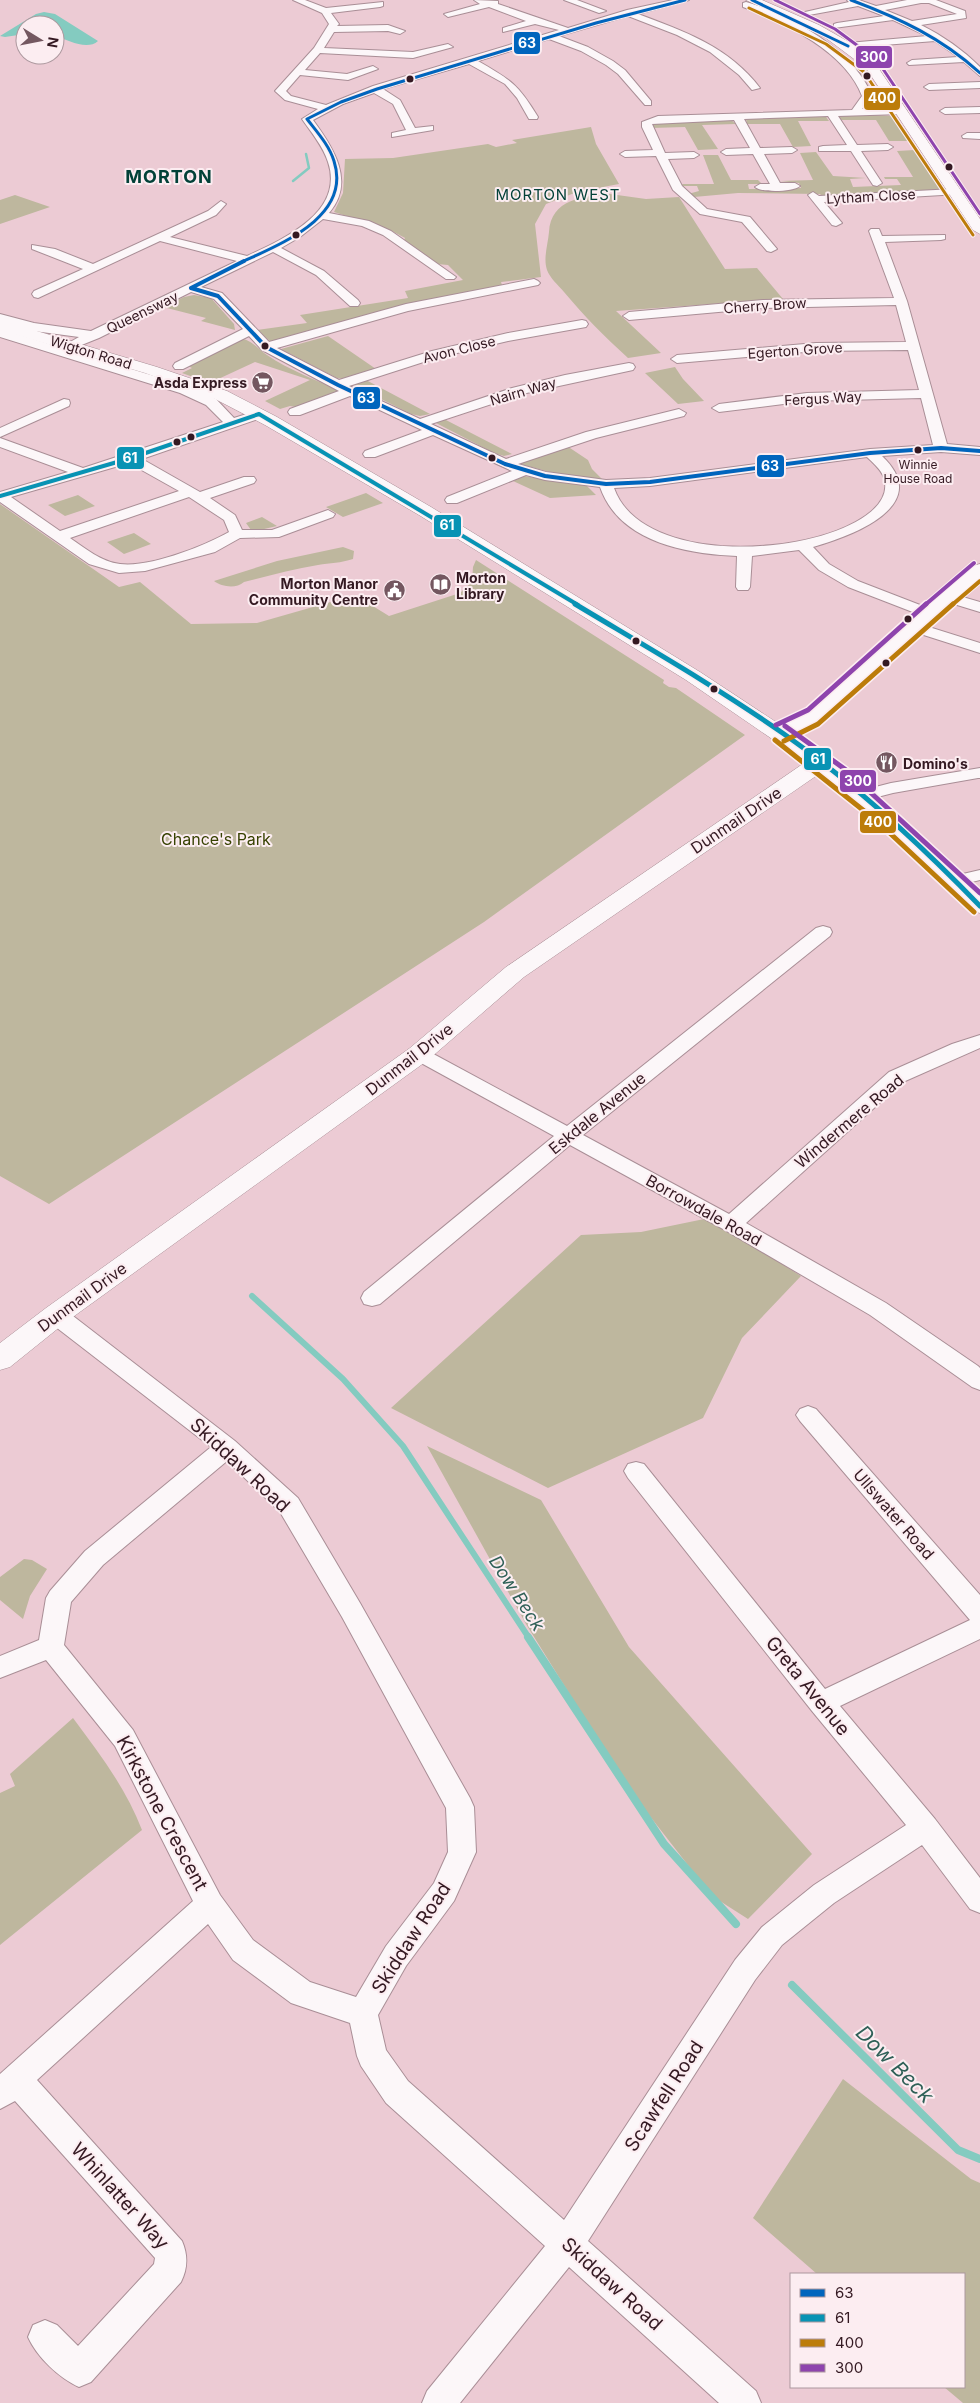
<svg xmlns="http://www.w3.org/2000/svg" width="980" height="2403" font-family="Inter,sans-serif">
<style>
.green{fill:#beb79e}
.water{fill:#84cbc0}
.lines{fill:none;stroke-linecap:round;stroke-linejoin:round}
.stream-far2{stroke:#84cbc0;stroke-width:2.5}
.stream-far1{stroke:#84cbc0;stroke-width:6}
.stream{stroke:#84cbc0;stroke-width:8}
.minor-casing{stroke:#a98e96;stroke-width:2}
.tertiary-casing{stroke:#a98e96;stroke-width:1}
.primary-casing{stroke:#a98e96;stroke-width:1}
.minor{fill:#fcf7f9;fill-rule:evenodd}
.tertiary{fill:#fcf7f9;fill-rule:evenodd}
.primary{fill:#fcf7f9;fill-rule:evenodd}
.bus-1-far1-casing{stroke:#fcedf1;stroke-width:5}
.bus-1-casing{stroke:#fcedf1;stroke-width:6}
.bus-2-far1-casing{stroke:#fcedf1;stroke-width:6}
.bus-2-casing{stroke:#fcedf1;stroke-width:8}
.bus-3-far2-casing{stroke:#fcedf1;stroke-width:5}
.bus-3-far1-casing{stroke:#fcedf1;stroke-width:6}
.bus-3-casing{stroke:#fcedf1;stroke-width:8}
.bus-4-far2-casing{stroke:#fcedf1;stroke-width:5}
.bus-4-far1-casing{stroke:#fcedf1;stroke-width:6}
.bus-4-casing{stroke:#fcedf1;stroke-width:8}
.bus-1-far1{stroke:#0065bd;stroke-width:3}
.bus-1{stroke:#0065bd;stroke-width:4}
.bus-2-far1{stroke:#0893b4;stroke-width:4}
.bus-2{stroke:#0893b4;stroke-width:5}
.bus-3-far2{stroke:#bc7c0a;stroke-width:3}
.bus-3-far1{stroke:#bc7c0a;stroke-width:4}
.bus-3{stroke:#bc7c0a;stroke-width:5}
.bus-4-far2{stroke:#8e44ad;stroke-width:3}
.bus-4-far1{stroke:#8e44ad;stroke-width:4}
.bus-4{stroke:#8e44ad;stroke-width:5}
.bus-dot{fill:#341922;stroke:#fcedf1;stroke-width:2}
.labels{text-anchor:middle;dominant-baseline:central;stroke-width:4;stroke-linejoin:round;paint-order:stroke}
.far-bus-label{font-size:12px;fill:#341922;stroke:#fcedf1}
.far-street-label{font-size:14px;fill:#341922;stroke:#fcedf1}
.far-poi-label{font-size:14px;font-weight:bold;fill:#341922;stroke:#fcedf1;text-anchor:end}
.far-neighbourhood-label{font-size:15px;letter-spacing:1px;fill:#024138;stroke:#fcedf1}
.street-label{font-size:16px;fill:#341922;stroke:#fcedf1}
.park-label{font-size:16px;fill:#374202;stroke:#fcedf1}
.far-district-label{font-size:18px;font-weight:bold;letter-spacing:1px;fill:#024138;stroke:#fcedf1}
.water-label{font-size:18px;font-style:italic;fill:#2f6057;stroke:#fcedf1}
.near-street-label{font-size:19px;fill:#341922;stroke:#fcedf1}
.near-water-label{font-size:21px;font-style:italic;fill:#2f6057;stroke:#fcedf1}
.line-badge{stroke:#fcedf1;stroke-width:2}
.badge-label{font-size:14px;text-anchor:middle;font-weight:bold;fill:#fff}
</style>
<rect width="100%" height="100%" fill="#eccbd4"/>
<path class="green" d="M841 114 896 116 910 141H889L876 120H841L838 116Z
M819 115 826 117 829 121H798L811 146 793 147 780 124H747L746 119Z
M731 120 736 124 702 125 718 149 698 150 685 127 651 128 654 122Z
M591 127 596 144 619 184 577 192 546 204 535 224 541 277 501 282 502 285 403 305 271 342 257 330 307 323 300 315 408 298 405 291 463 280 448 265 437 264 404 240 405 238 390 230 334 212 343 193 345 159 393 158 488 144 496 147 517 143 512 140Z
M915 150 944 190 822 196 820 194 738 193 694 197 688 194 699 191 697 186H683L682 184H714L703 155H718L731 180H758L762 184H748L749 189 801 188 799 183 780 181 813 180 800 153 816 152 833 176 866 178 850 179 853 187 901 185 897 179H885L884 177H913L897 151Z
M610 194 646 199 679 197 725 269 757 268 783 299 616 311 661 353 628 358C605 337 584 316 564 292 558 285 550 278 547 270 543 258 548 244 549 232 551 199 583 196 610 194Z
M15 195 50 207 0 224V200Z
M194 295 211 298 234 324 235 330 201 321 206 318 163 307 184 297Z
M328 336 376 369 345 379 337 378 281 349Z
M241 339C251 339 259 350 267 355 289 370 316 380 340 391L296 407 290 406 280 409 265 401 310 380 255 362 214 381H204L182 373 192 368 188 366Z
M675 367 683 379 704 401 678 404 645 373Z
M366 380 430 414 420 416 411 414 353 385Z
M444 419 512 454 504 456 494 453 436 423Z
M567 446 588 460 592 469 602 479 565 476 520 464 522 461Z
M524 476 587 486 596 495 550 498 513 481Z
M366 493 383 503 343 517 326 507Z
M78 495 95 506 65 516 48 505Z
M0 504 119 587 140 582 191 624 257 623 355 595 389 616 460 593 472 582 473 567 476 560 664 680 663 683 669 687 676 688 745 735 484 922 49 1204 0 1176Z
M262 517 277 526 260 530H251L246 523Z
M134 533 151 544 124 554 107 542Z
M343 547 354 551 353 559C341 563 330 563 318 565 293 569 268 576 244 582 236 589 222 587 214 581L277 561Z
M709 1218 801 1276 742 1338 703 1418 548 1488 391 1408 581 1235 641 1232Z
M427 1446 541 1500 629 1647 812 1854 748 1919 712 1896 628 1788 526 1624Z
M24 1559 32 1560 47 1569 30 1596 23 1619 0 1600V1577Z
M73 1718C99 1753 126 1788 142 1830L0 1945V1793L15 1786 10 1774Z
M843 2079 971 2179 980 2183V2403H963L944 2387H964V2274H817L753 2218Z"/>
<path class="water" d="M44 12 55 14 98 41C87 51 68 40 55 36V25H25V34L5 37 0 36 36 14Z"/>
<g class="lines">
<path class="stream-far2" d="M293 181 309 168 306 154"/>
<path class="stream-far1" d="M252 1296 343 1379 403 1446 529 1638"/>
<path class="stream" d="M528 1637 664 1844 736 1924
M792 1985 958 2150 980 2159"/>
<defs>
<path id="minor" d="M293 0H305L326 8 383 2V6L380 7 331 13 339 24 337 26 388 25 405 31 400 34 388 31 334 32 324 48 413 52 448 44 453 47 413 58 320 53 305 70 347 74 373 66 378 69 348 80 300 75 286 91 291 96 326 105 373 86 559 30 535 24 503 32V28L526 21 489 7 448 17 444 14 480 4 474 0 498 1V4L568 28 627 10 673 0H689L638 14C684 31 729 47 760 88L752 90 739 75 710 52 677 35 628 16 559 36 588 47 613 61 625 70 651 101V105H645L618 74 606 65 581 51 549 39 478 61C511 80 518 84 538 117L537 119H529L517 98 505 84 469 64 383 89 400 100 415 128 433 126V130L392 137V133L406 130 393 104 374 93 343 104 313 120C333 147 356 182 329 213L369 221 391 231 456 277 454 279H446L383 235 362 226 323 219 300 237 281 248 324 271 358 300 360 303 358 306H350L316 275 273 252 201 287 222 293 269 342 406 304 534 279 538 281 540 283 538 285 408 311 277 348 339 380 432 351 508 333 582 320 586 321 588 324 586 327 508 341 436 358 349 386 420 419 512 388 565 375 629 363 633 364 635 367 633 370 522 394 431 424 506 459 586 432 679 409 686 413 684 416 596 438 518 464 546 472 606 480 650 478 870 449 933 445 921 398 807 401 719 412 712 408 719 404 807 393 919 390 908 350 816 351 677 363 671 359 677 355 816 343 906 342 896 305 763 308 629 320 623 316 629 312 763 300 894 298 869 231 871 229H879L882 236 945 235V239L941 240 885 242 907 301 947 444 980 447V455L941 452 882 456C935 506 851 536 813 547L829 564 858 581 933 610 936 613 933 616H923L848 587 819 570 799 550 752 556 750 587 748 590H738L736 587 737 556C686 554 619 542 600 487L545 480 526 475 457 503H447L445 500 447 497 512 471 433 435 375 457H365L363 454 365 451 422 430 350 396 300 415H290L288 412 290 409 339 391 262 350 249 336 183 369H175L173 366 175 363 243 329 214 299 191 292 99 338 69 350 65 349 63 346 79 337 34 331 0 322V314L34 323 91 331 237 261 160 241 38 298 34 297 32 294 34 291 83 269 32 249V245L55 249 93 264 208 211 221 201 226 204 216 215 170 237 247 256C284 239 345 212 328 162 323 146 311 132 302 119L318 109 285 100 275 91 314 48 329 24 322 13ZM867 457C873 463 881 469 884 478 905 546 649 586 614 488L650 486Z
M564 0H577L606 11 599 13Z
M847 0H859L876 6 907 0H936L965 11 966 18 921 25C943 36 963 50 980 67V76L964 62 909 65 907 63 912 60 958 57 935 41 845 48 843 46 848 43 927 36 893 20 834 28V24L837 23 884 16 858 6 809 15 805 12 849 2ZM921 3H929L957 14 912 21 885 10Z
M746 2C790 14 856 52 872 96L862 109 902 108 907 111 902 114 838 116 857 145 888 144 893 147 888 150 861 151 882 183 877 186 873 185 851 151H819V147L823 146 847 145 828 116 744 119 760 148 792 147 797 150 792 153 764 154 780 183H795L800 186C793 192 762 193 755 187L760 184H770L753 154 726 155 721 152 726 149 750 148 734 120 652 124 665 153 694 152 699 155 694 158 668 159 682 186 707 209 750 217 777 249 771 252 767 251 742 222 700 214 673 190 656 156 625 157 620 154 625 151 653 150 642 127V122L658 116 852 110 862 96C846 52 784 22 743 7V3Z
M980 82V88L929 90 924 87 929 84Z
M980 107V113L945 114 940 111 945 108Z
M967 133H980V139L963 138 962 136Z
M955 189 959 190V194L824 202 842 223 836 226 832 225 808 195 813 192 819 196Z
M0 329 190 387 216 399 234 418 259 410 264 411 266 414 264 417 142 459 200 492 244 477H254L256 480 254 483 210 498 235 515 242 530H272L328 510 335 514 333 517 279 537 240 538 215 552 145 571 119 573 89 564 0 502V492L68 472 0 447V438L83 468 223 422 206 405 180 393 0 337ZM129 463 179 491 60 531 11 497ZM189 497 224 520 229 532C204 546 149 568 120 564 101 562 85 548 70 538Z
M64 399 69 400 70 403 69 406 0 437V428Z
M949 593 980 602V612L944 601 941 598Z
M913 622 980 643V653L908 630 905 627Z
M980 768V778H978L893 793 862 801 856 800 853 796 856 792 891 783Z
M980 870V880L956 886 950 885 947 881 950 877Z
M823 926 830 928 832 932 830 936 583 1135 729 1214 889 1072 952 1044 980 1035V1048L903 1082 746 1223 886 1303 978 1366 980 1368V1390L972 1387 870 1315 723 1229 570 1145 380 1304 372 1306 364 1304 361 1298 364 1292 554 1136 412 1058 409 1054 412 1050 419 1048 426 1050 567 1126 816 928Z
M56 1307 64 1309 235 1441 298 1498 360 1603 470 1798 474 1807 476 1852 454 1901 406 1966 378 2015 386 2050 408 2081 564 2220 735 1960 762 1927 814 1885 906 1825 812 1711 628 1478 624 1471 628 1464 636 1462 644 1464 825 1689 970 1620 800 1421 796 1415 800 1409 808 1406 816 1409 980 1595V1639L840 1706 935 1819 980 1878V1913L970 1909 922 1845 834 1903 782 1945 755 1980 588 2241 756 2391 761 2403H719L569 2267 460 2403H422L427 2391 545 2246 386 2103 361 2066 357 2056 350 2023 291 2003 233 1960 208 1924 37 2080 182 2241C188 2255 188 2268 181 2282L91 2382 79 2387C59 2378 37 2357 28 2337L33 2325 45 2320 57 2325 78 2346 154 2264 155 2258 15 2101 0 2109V2074L193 1901 115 1746 46 1660 0 1678V1656L39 1640 46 1598 50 1591 85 1551 211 1447 48 1321 45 1315 48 1309ZM227 1461 280 1512 342 1617 446 1808 448 1852 434 1883 386 1946 356 1997 310 1982 253 1940 220 1895 133 1730 64 1645 71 1602 103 1565Z"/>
<path id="tertiary" d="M746 0H762L819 25 849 42 875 63 980 219V234L973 230 866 68 826 38Z
M980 564V580L935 617 820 721 788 738 780 739 772 738 769 733 772 728 806 713 921 609 973 566Z
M821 756 829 757 832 762 829 767 524 977 428 1060 66 1322 10 1367 0 1370V1343L46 1308 410 1048 506 967 813 757Z"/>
<path id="primary" d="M0 320 157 367 227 391 277 417 431 507 700 672 829 757 964 876 980 892V913L972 911 948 886 813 767 686 680 419 515 265 425 215 399 145 373 0 330Z"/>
</defs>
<use href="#minor" class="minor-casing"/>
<use href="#tertiary" class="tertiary-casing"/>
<use href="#primary" class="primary-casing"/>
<use href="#minor" class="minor"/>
<use href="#tertiary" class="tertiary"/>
<use href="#primary" class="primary"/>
<defs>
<path id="bus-1-far1" d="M752 0 848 46
M851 0C899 18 942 38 980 73
M242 262C280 244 352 217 334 161 329 145 317 132 307 119L341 102 377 89 596 23 685 0"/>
<path id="bus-1" d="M191 288 218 296 266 347 338 385 505 464 545 476 606 484 650 482 870 453 941 448 980 451
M191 288 244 261"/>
<path id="bus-2-far1" d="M259 414 578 605
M0 496 131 458 259 414"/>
<path id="bus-2" d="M575 604C645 646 717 687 784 734 855 784 920 844 980 906"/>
<path id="bus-3-far2" d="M749 8 826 44 864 72 973 235"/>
<path id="bus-3-far1" d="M952 605 980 581"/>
<path id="bus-3" d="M775 740 878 822 974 912
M784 741 818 724 953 604"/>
<path id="bus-4-far2" d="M775 0 835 29 877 60 980 214"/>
<path id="bus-4-far1" d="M925 605 974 563"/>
<path id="bus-4" d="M776 725 808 710 926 604
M785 726 846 770 980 893"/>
</defs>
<use href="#bus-1-far1" class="bus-1-far1-casing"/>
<use href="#bus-1" class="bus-1-casing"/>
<use href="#bus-2-far1" class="bus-2-far1-casing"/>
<use href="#bus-2" class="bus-2-casing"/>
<use href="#bus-3-far2" class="bus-3-far2-casing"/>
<use href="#bus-3-far1" class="bus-3-far1-casing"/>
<use href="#bus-3" class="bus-3-casing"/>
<use href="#bus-4-far2" class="bus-4-far2-casing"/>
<use href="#bus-4-far1" class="bus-4-far1-casing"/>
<use href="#bus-4" class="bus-4-casing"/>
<use href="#bus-1-far1" class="bus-1-far1"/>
<use href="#bus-1" class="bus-1"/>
<use href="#bus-2-far1" class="bus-2-far1"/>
<use href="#bus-2" class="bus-2"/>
<use href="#bus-3-far2" class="bus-3-far2"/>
<use href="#bus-3-far1" class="bus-3-far1"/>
<use href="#bus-3" class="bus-3"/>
<use href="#bus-4-far2" class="bus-4-far2"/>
<use href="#bus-4-far1" class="bus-4-far1"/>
<use href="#bus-4" class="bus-4"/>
</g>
<defs>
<symbol id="supermarket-disc" viewBox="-11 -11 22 22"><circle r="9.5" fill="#745760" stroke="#fcedf1"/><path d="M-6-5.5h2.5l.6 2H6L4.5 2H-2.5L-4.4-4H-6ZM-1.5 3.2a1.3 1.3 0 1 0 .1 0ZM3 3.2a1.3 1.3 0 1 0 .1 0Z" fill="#fff"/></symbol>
<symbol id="library-disc" viewBox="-11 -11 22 22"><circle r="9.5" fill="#745760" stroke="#fcedf1"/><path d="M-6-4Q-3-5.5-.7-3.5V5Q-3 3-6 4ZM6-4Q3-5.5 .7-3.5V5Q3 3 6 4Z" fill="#fff"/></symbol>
<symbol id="civic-disc" viewBox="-11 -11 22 22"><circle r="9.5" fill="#745760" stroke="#fcedf1"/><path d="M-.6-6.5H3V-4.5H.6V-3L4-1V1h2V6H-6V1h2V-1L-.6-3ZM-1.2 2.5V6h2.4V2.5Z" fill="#fff"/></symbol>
<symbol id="restaurant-disc" viewBox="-11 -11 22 22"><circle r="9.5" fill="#745760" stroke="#fcedf1"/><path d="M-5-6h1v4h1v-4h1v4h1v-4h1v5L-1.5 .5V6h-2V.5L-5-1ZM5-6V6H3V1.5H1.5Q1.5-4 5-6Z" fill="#fff"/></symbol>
</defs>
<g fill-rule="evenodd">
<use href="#supermarket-disc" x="250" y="370" width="25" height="25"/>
<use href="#library-disc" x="428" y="572" width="25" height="25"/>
<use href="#civic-disc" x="382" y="578" width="25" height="25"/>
<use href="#restaurant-disc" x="874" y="750" width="25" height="25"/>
</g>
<g class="bus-dot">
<circle cx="867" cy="76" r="4.5"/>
<circle cx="410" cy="79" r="4.5"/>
<circle cx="949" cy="167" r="4.5"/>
<circle cx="296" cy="235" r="4.5"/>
<circle cx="265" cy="346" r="4.5"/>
<circle cx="191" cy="437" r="4.5"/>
<circle cx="177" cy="442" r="4.5"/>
<circle cx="918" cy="450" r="4.5"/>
<circle cx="492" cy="458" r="4.5"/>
<circle cx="908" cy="619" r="4.5"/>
<circle cx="636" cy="641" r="4.5"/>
<circle cx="886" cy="663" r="4.5"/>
<circle cx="714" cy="689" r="4.5"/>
</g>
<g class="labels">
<g class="far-bus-label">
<text x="918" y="464">Winnie<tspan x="918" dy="14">House Road</tspan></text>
</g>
<g class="far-street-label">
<text transform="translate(871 196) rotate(-3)">Lytham Close</text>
<text transform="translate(765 305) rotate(-4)">Cherry Brow</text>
<text transform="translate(142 312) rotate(-26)">Queensway</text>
<text transform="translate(459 349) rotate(-14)">Avon Close</text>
<text transform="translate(795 350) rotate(-4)">Egerton Grove</text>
<text transform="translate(91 352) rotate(17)">Wigton Road</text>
<text transform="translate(523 391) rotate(-16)">Nairn Way</text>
<text transform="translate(823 398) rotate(-3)">Fergus Way</text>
</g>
<g class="far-poi-label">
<text x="247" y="382">Asda Express</text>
<text x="456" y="577" text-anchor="start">Morton<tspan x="456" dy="16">Library</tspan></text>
<text x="378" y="583">Morton Manor<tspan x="378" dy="16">Community Centre</tspan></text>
<text x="903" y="763" text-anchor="start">Domino's</text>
</g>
<g class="far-neighbourhood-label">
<text x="558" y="194">MORTON WEST</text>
</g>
<g class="street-label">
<text transform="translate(736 820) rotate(-34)">Dunmail Drive</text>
<text transform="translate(409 1059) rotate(-38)">Dunmail Drive</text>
<text transform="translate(597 1113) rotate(-39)">Eskdale Avenue</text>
<text transform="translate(849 1121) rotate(-40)">Windermere Road</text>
<text transform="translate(704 1210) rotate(29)">Borrowdale Road</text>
<text transform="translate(82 1297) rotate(-36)">Dunmail Drive</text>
<text transform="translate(894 1514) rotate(49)">Ullswater Road</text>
</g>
<g class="park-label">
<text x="216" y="839">Chance's Park</text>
</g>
<g class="far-district-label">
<text x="169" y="176">MORTON</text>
</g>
<g class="water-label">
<text transform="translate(517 1593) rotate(57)">Dow Beck</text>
</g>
<g class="near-street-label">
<text transform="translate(240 1465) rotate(43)">Skiddaw Road</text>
<text transform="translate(808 1686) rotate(51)">Greta Avenue</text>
<text transform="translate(162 1813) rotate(62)">Kirkstone Crescent</text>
<text transform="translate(411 1938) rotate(-57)">Skiddaw Road</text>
<text transform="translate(664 2096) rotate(-57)">Scawfell Road</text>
<text transform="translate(120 2196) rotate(48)">Whinlatter Way</text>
<text transform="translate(612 2284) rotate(42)">Skiddaw Road</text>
</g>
<g class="near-water-label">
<text transform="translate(895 2064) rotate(45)">Dow Beck</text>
</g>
</g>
<g class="line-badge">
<rect x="513" y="31" width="28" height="24" rx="5" fill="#0065bd"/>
<rect x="855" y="45" width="38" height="24" rx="5" fill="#8e44ad"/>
<rect x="863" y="87" width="38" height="24" rx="5" fill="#bc7c0a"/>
<rect x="352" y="386" width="29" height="24" rx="5" fill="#0065bd"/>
<rect x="116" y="446" width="29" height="24" rx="5" fill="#0893b4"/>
<rect x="756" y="454" width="29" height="24" rx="5" fill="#0065bd"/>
<rect x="433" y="514" width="29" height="24" rx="5" fill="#0893b4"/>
<rect x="803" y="747" width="29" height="24" rx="5" fill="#0893b4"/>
<rect x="839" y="769" width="38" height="24" rx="5" fill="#8e44ad"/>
<rect x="859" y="810" width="38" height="24" rx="5" fill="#bc7c0a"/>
</g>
<g class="badge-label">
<text x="527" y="48">63</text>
<text x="874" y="62">300</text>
<text x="882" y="103">400</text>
<text x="366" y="403">63</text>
<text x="130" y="463">61</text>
<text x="770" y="471">63</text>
<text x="447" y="530">61</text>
<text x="818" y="764">61</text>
<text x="858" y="786">300</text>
<text x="878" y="827">400</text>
</g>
<rect x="790" y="2273" width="175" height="115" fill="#fcedf1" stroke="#ac989e"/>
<rect x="800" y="2289" width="25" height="8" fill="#0065bd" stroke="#ac989e"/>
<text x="835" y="2298" font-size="15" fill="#341922">63</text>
<rect x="800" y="2314" width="25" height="8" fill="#0893b4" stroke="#ac989e"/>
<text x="835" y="2323" font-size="15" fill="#341922">61</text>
<rect x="800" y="2339" width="25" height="8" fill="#bc7c0a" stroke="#ac989e"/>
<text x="835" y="2348" font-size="15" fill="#341922">400</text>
<rect x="800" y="2364" width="25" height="8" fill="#8e44ad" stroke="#ac989e"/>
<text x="835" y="2373" font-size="15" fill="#341922">300</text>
<g transform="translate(40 40) rotate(100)"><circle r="24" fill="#fcedf1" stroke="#ac989e"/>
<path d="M0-4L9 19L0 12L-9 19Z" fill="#745760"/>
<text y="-8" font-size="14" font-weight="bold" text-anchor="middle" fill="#341922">N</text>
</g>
</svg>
